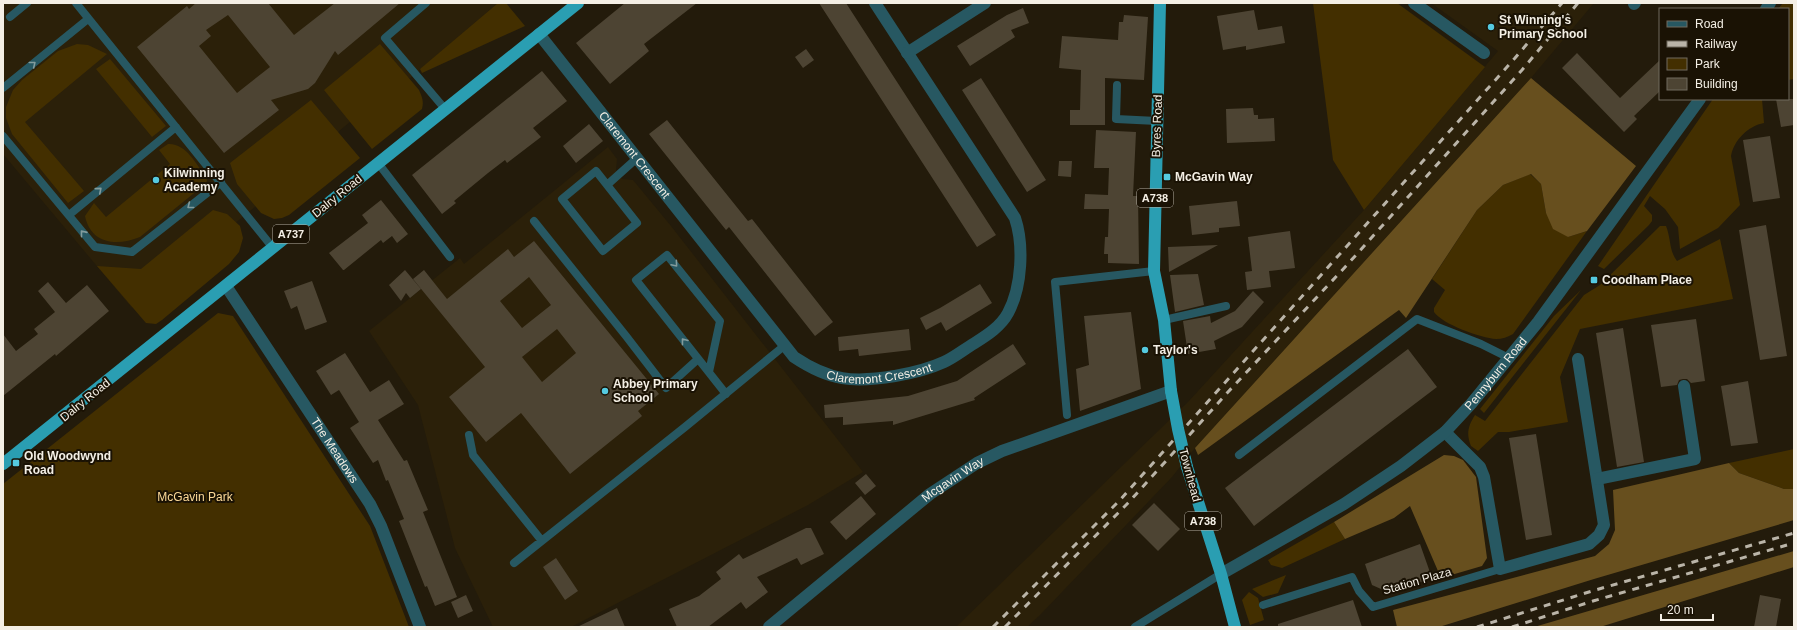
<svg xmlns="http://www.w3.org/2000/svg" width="1797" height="630" font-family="Arial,sans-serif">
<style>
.built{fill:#2b2009}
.green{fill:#432f00}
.forest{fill:#674f1e}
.building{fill:#4d4433;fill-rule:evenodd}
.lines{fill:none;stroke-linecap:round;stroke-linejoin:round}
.service{stroke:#275862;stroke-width:8}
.minor{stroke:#275862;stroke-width:12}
.tertiary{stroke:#275862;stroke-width:12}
.trunk{stroke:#2a9eb2;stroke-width:12}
.rail{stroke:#bab4a8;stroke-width:3;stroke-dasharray:7 7;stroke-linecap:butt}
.trunk-bridge{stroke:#2a9eb2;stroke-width:12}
.oneway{stroke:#839c9d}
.poi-dot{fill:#55cae0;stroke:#1a1204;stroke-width:1.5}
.labels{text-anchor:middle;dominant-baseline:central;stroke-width:4;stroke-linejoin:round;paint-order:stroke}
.shield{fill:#1a1204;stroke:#b3ada2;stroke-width:1}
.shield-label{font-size:11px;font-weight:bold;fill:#f4efe5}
.poi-label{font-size:12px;font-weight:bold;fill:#f4efe5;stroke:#1a1204;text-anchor:start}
.street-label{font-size:12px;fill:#f4efe5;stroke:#1a1204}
.park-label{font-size:12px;fill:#fbd897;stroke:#1a1204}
</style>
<rect width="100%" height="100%" fill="#231b0b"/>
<path class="built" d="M3 3H498L360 121 350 122 339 131 334 142 132 308 3 154Z
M1431 3H1594L1531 78 1195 448 1172 477 1040 615 1027 627H956L1188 402 1364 210 1498 51Z
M608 147 617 159 616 170 622 179 633 180 671 226 863 472 808 505 571 627H493L455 548 418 405 369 331 460 258 464 264Z"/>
<path class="green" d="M498 3H506L525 26 422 73 420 69Z
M1313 3H1397L1485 67 1364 210 1333 160Z
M1783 3H1794V79L1788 80V9H1778Z
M77 44 88 45 107 54 25 122 84 191 68 203 12 134 6 118V107L13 90 22 80 58 51Z
M380 44 419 90C422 97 424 101 422 109L372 149 324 90Z
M110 59 166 126 152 137 96 69Z
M1713 99H1762L1764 123C1748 126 1734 140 1731 156L1740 205 1718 228 1680 249 1678 227 1665 209 1650 196 1644 206 1652 215V221L1649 225 1604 269 1598 266Z
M311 100 360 158 289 215 282 218 274 219 261 213 237 184 230 163Z
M168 144C186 143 196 164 206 177L207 181 204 185 140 237C118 246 91 245 85 216L94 203 106 217 170 164 159 150Z
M1530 174 1541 184 1546 213 1568 237 1587 231 1513 334C1508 337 1502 339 1496 339 1481 338 1442 324 1434 312V308L1445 290 1432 279 1477 210 1503 185Z
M213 210 227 214 240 226 243 238 239 252 229 264 162 320 156 324 146 323 97 266 141 269Z
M1660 226H1666C1671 238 1669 251 1677 261L1720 239 1733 299 1580 329 1560 377 1568 422 1509 432H1498L1478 451 1471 446C1466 434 1468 426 1475 415L1485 421 1584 295 1600 285Z
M1581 290 1484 413 1480 409 1554 316Z
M218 313 233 316 370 526 409 627H3V484Z
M1794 449V489H1784L1739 473 1729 463Z
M1334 522 1345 539 1282 568 1271 565 1268 560Z
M1286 575 1278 593 1263 597 1252 589Z
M1249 592 1258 598 1264 620 1250 625 1242 600Z"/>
<path class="forest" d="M1531 78 1636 166 1587 231 1568 237 1553 229 1546 213 1541 184 1531 174 1503 185 1477 210 1406 318 1399 310 1198 455 1195 448Z
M1444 455 1454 456 1463 460 1476 477 1487 558 1482 566 1441 578 1410 506 1394 518 1345 539 1334 522Z
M1729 463 1739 473 1784 489H1794V520L1594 579 1439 627H1397L1393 610 1595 556 1609 544 1615 530 1613 490Z
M1794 551V567L1600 627H1534Z"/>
<path class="building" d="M196 3H268L294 35 335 3H400L338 55 335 51 315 83 308 89 271 100 279 110 224 153 137 47 187 6 189 9ZM228 15 270 67 237 93 199 46 211 36 206 30Z
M625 3H697L644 44 649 51 610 84 576 43Z
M819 3H846L996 235 977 247Z
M1023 8 1029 23 1011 30 1015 37 970 66 957 46 1007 15Z
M1254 10 1258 30 1282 26 1285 43 1246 50V46L1223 50 1217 16Z
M1124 15 1148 17 1144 80 1105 78V125H1070V110H1080L1081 70 1059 68 1062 36 1118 40 1119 22H1123Z
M806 49 814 60 803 68 795 57Z
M1577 53 1620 98 1660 60V91L1634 116 1637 119 1624 132 1562 68Z
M542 71 567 101 533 128 541 137 507 163 505 160 488 173 454 201 456 203 442 214 412 175Z
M981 78 1046 180 1027 192 962 90Z
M1776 99H1794V125L1781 127Z
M1253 108 1254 115H1258V119L1274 118 1275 141 1227 143 1226 109Z
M667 120 748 221 752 219 833 322 815 336 729 227 726 230 649 134Z
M589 124 603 141 576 163 563 146Z
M1096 130 1136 132 1133 196H1138L1139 264 1108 263V254H1104L1105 237H1108L1109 209H1084L1085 194 1108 195 1109 168H1094Z
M1770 136 1780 198 1753 202 1743 140Z
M1059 161H1072L1071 177 1058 176Z
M381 200 408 234 397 243 392 236 383 243 381 240 344 270H343L329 253 368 223 362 215Z
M1237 201 1240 226 1219 228V232L1192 235 1189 206Z
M1766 225 1787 356 1760 360 1739 230Z
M1290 231 1295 268 1269 271 1271 287 1247 290 1245 272 1252 271 1248 237Z
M534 241 659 394 638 411 642 416 570 474 521 413 486 442 449 397 485 367 413 279 424 270 447 299 508 249 514 257ZM529 277 551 305 522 328 500 301ZM557 329 576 353 542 382 522 357Z
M1218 245 1169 272 1168 247Z
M405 270 421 289 410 298 406 293 401 301 389 285Z
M1198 274 1204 305 1175 312 1170 275Z
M312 281 327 322 305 330 297 306 291 309 284 291Z
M48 282 66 303 87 285 109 311 56 356 55 354 3 396V334L16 351 38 334 34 329 55 312 38 291Z
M980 284 992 303 946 331 941 322 926 330 920 318 940 308Z
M1253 291 1264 302 1242 327 1214 341 1216 349 1188 354 1183 321 1210 316 1211 323 1235 311Z
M1131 312 1141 389 1080 411 1076 369 1089 365 1084 316Z
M1696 319 1705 381 1691 383 1687 379H1683L1679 380 1677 385 1661 387 1651 325Z
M1623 328 1644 462 1617 467 1596 333Z
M909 329 911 350 859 356 858 349 839 351 838 337Z
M1013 344 1026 364 974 398 975 400 893 425V421L843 425V417L825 418 824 405 908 396 957 381Z
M1408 349 1437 387 1254 526 1225 488Z
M345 353 370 392 389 380 404 404 378 420 404 461 407 460 428 510 423 512 457 597 435 606 427 586 425 587 399 521 404 519 388 480 386 481 378 460 373 463 350 428 359 422 339 390 331 395 316 371Z
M1748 381 1758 443 1731 446 1721 386Z
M1536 434 1552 535 1526 540 1509 438Z
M866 474 876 486 865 495 855 483Z
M861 496 876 514 846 540 830 522Z
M1154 503 1180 529 1158 551 1132 525Z
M806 528H811L824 554 801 565 797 558 757 577 768 592 746 609 741 602 708 627H677L669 609 699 596 721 579 716 572 739 554 743 559Z
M1420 544 1432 578 1390 593 1372 585 1365 564Z
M556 558 578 591 565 600 543 567Z
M466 595 473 611 458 618 451 602Z
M1760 595 1781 599 1776 627H1754Z
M1353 600 1362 627H1278V624Z
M617 608 625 627H577Z"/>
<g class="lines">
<path class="service" d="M76 3 273 248
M426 3 385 38 445 109
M10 17 27 3
M1117 85 1116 119 1157 121
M3 88 88 19
M3 136 95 247 132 252 221 182
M378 163 450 257
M596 171 637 223 603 251 562 199Z
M607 185 636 159
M69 215 176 127
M534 221 626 336 666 388 698 359
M1164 320 1226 306
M709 372 720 321 667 255 636 280 726 394
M1067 415 1055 282 1154 271
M469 435 473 455 542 541
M1239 455 1417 319 1481 344 1509 358
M514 563 685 427 784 346
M1263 605 1352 577 1359 591 1373 607 1500 569
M1135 627 1221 574"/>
<g class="minor">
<path d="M1414 3 1484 53"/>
<path d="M1634 4 1635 3"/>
<path id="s1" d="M539 34 794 357C830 381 853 383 895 376 912 373 929 369 944 362 953 358 962 351 970 346 984 337 1000 328 1008 313 1022 287 1024 245 1015 218L875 3"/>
<path d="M907 53 985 3"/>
<path id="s2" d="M226 286 370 504 381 526 420 627"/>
<path d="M1445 432 1480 467 1484 477 1500 569 1589 544 1599 535 1604 525 1578 359"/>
<path d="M1597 479 1695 459 1684 386"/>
<path id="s3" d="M769 627 930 494 977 463 1002 451 1171 391"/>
</g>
<g class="tertiary">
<path d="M1766 9 1770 3"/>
<path id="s4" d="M1221 574 1344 504 1401 466 1445 432 1471 404 1538 322 1700 99"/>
</g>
<path class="trunk" d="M1160 3 1154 271 1164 320 1171 391
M3 464 578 3
M1187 467 1221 574 1235 627"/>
<path class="rail" d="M993 627 1120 500 1515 58 1562 3
M1005 627 1129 502 1228 392 1347 265 1522 70 1578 3
M1477 627 1592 591 1794 533
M1512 627 1593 601 1794 543"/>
<path class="trunk-bridge" d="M1171 391 1178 429 1187 467"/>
</g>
<defs><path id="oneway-chevron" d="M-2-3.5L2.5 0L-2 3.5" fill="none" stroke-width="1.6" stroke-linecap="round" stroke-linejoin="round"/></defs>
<g class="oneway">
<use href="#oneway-chevron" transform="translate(33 64) rotate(-39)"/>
<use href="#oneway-chevron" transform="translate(99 190) rotate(-40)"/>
<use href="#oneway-chevron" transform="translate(190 206) rotate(142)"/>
<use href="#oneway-chevron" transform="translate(83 233) rotate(-129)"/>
<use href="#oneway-chevron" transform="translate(675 264) rotate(50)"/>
<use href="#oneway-chevron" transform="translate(684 341) rotate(-128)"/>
</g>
<g class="poi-dot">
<circle cx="1491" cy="27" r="4"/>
<rect x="1163" y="173" width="8" height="8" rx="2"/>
<circle cx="156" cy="180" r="4"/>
<rect x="1590" y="276" width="8" height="8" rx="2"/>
<circle cx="1145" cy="350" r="4"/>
<circle cx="605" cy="391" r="4"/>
<rect x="12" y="459" width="8" height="8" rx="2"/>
</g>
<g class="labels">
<g class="shield">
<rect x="1137" y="189" width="36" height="18" rx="3"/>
<rect x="273" y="225" width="36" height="18" rx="3"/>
<rect x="1185" y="512" width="36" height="18" rx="3"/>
</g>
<g class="shield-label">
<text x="1155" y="198">A738</text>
<text x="291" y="234">A737</text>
<text x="1203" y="521">A738</text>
</g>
<g class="poi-label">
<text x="1499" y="20">St Winning's<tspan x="1499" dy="14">Primary School</tspan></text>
<text x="164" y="173">Kilwinning<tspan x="164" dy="14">Academy</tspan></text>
<text x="1175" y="177">McGavin Way</text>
<text x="1602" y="280">Coodham Place</text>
<text x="1153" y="350">Taylor's</text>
<text x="613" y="384">Abbey Primary<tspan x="613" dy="14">School</tspan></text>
<text x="24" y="456">Old Woodwynd<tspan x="24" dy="14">Road</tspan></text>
</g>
<g class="street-label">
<text transform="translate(1157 126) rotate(-88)">Byres Road</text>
<text stroke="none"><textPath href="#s1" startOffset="154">Claremont Crescent</textPath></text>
<text transform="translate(337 196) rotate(-39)">Dalry Road</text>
<text stroke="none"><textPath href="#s1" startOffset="502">Claremont Crescent</textPath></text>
<text stroke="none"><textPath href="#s4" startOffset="343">Pennyburn Road</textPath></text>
<text transform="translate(85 400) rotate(-39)">Dalry Road</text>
<text stroke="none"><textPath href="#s2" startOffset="197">The Meadows</textPath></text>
<text transform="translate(1190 475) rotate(75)">Townhead</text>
<text stroke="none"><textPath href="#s3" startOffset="236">Mcgavin Way</textPath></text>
<text transform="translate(1417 581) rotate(-16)">Station Plaza</text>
</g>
<g class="park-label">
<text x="195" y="497">McGavin Park</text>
</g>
</g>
<rect width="1797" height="630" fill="none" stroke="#f4efe5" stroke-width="8"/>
<rect x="1659" y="8" width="130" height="92" fill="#1a1204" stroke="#716a5e"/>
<rect x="1667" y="21" width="20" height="6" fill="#275862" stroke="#716a5e"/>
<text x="1695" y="28" font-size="12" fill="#f4efe5">Road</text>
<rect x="1667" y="41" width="20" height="6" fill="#bab4a8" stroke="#716a5e"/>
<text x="1695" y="48" font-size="12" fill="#f4efe5">Railway</text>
<rect x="1667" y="58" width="20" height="12" fill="#432f00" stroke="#716a5e"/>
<text x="1695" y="68" font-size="12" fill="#f4efe5">Park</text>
<rect x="1667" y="78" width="20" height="12" fill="#4d4433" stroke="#716a5e"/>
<text x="1695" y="88" font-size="12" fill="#f4efe5">Building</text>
<path d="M1661 614v6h52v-6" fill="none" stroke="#f4efe5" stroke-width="2"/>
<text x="1667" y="614" font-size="12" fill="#f4efe5" stroke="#1a1204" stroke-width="3" paint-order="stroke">20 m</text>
</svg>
